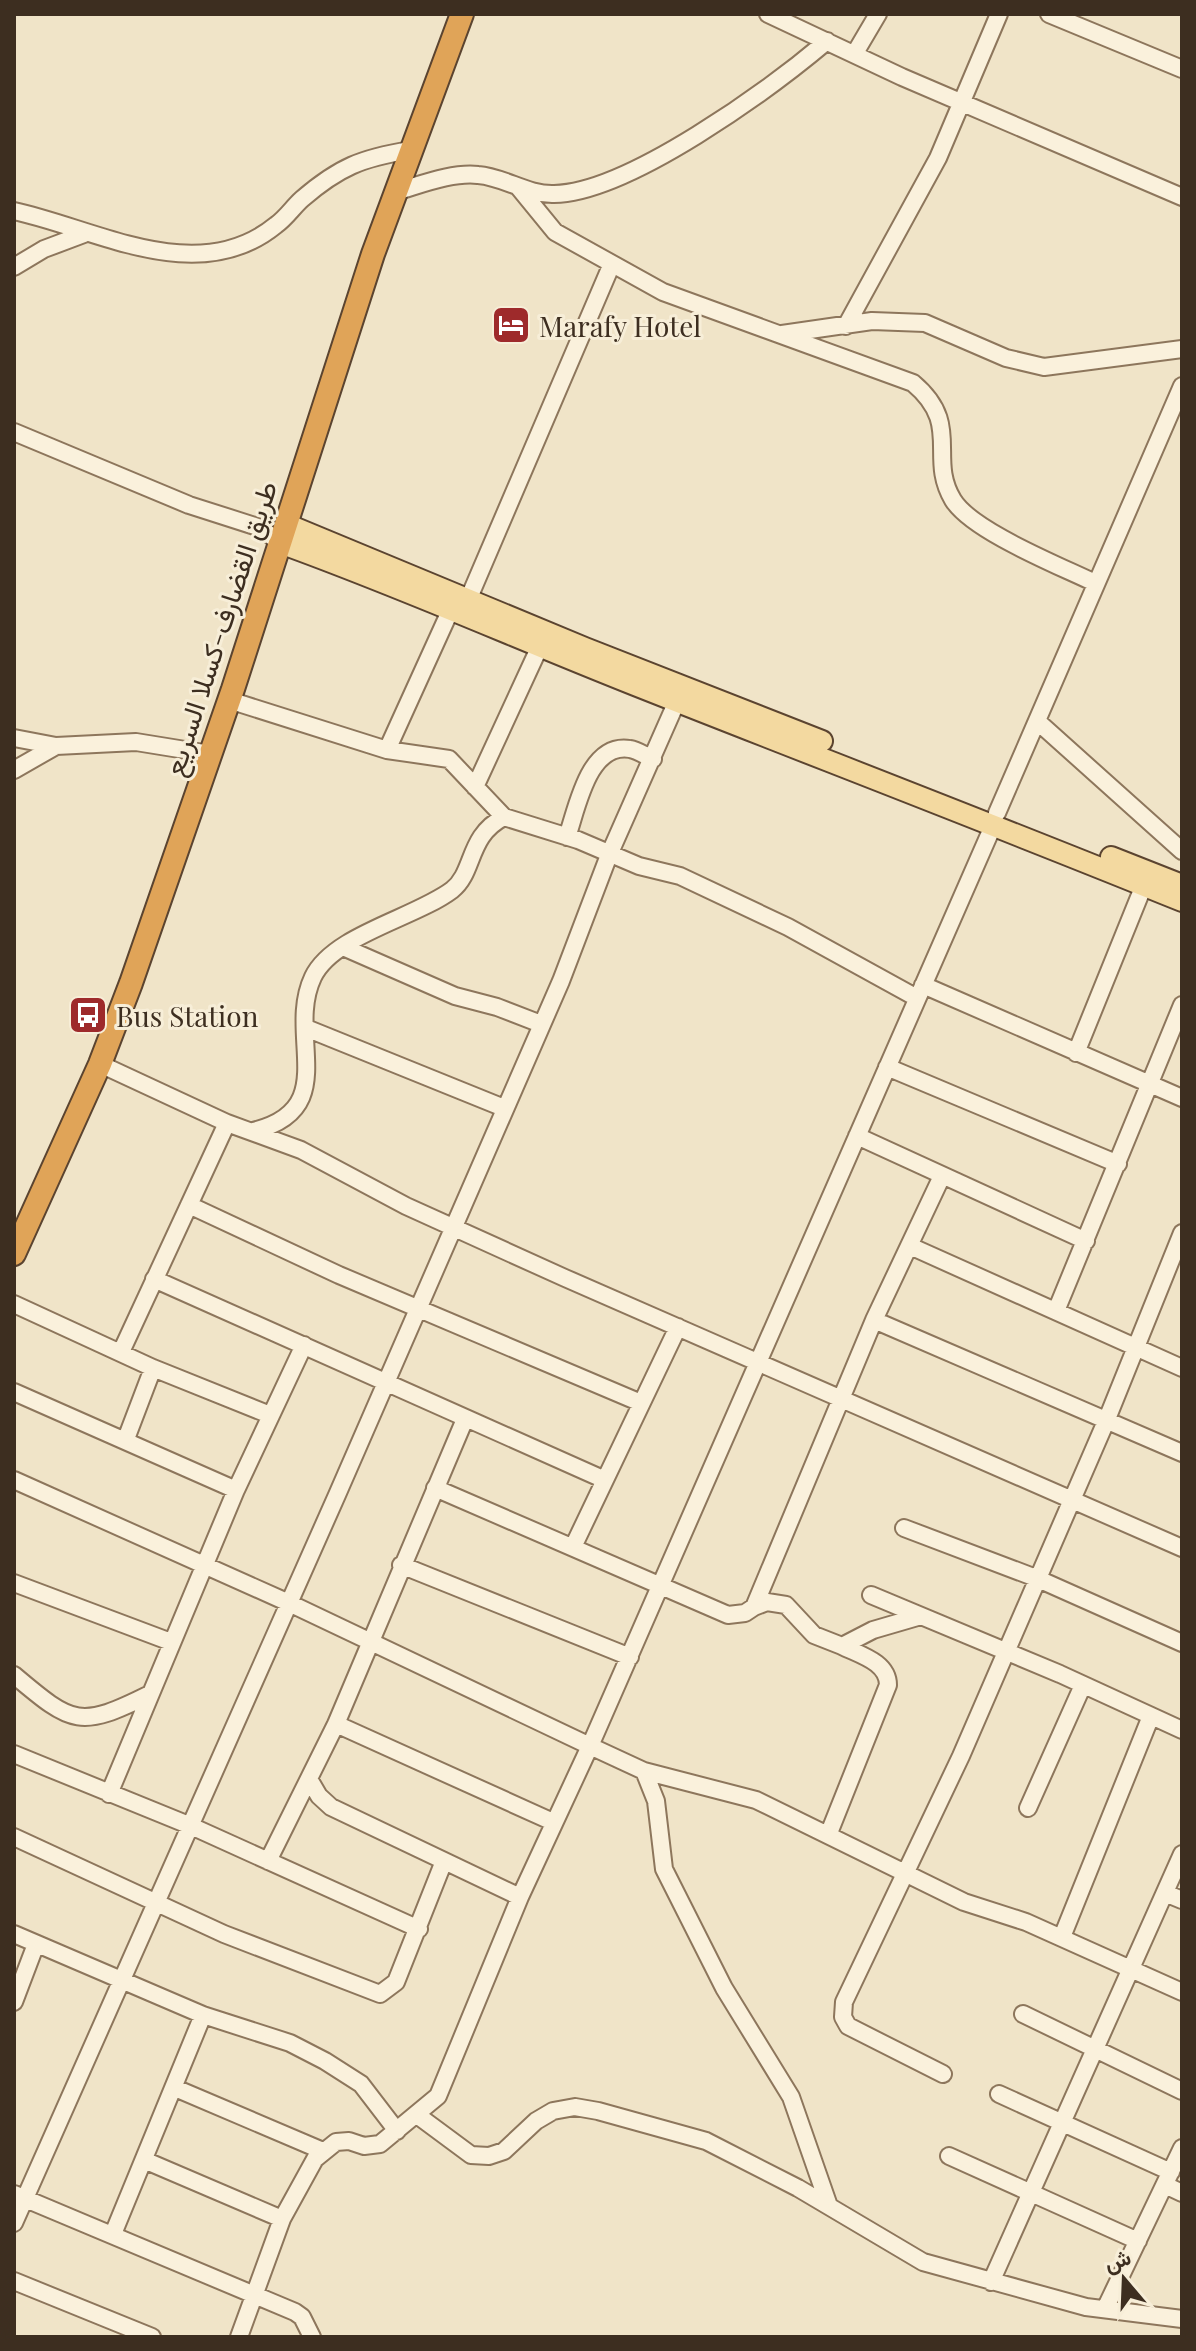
<svg xmlns="http://www.w3.org/2000/svg" width="1196" height="2351" font-family="'Playfair Display',Vazirmatn,serif">
<style>
.lines{fill:none;stroke-linecap:round;stroke-linejoin:round}
.minor-casing{stroke:#8d765c;stroke-width:20}
.major-casing{stroke:#5b4430;stroke-width:24}
.highway-casing{stroke:#5b4430;stroke-width:26}
.minor{stroke:#faf1dc;stroke-width:16}
.major{stroke:#f3d9a0;stroke-width:20}
.highway{stroke:#e0a458;stroke-width:22}
.labels{text-anchor:middle;dominant-baseline:central;stroke-width:6;stroke-linejoin:round;paint-order:stroke}
.poi-label{font-size:28px;fill:#3d2e20;stroke:#f7eed8;text-anchor:start}
.street-label{font-size:28px;fill:#3d2e20;stroke:#f7eed8}
</style>
<rect width="100%" height="100%" fill="#f0e4c8"/>
<g class="lines">
<defs>
<path id="minor" d="M768 14 902 77 1182 197
M1049 14 1182 69
M855 53 878 14
M519 188 555 232 663 292 913 383C963 425 927 457 953 500 972 531 1060 566 1095 583
M395 192C420 185 452 172 478 175 505 177 527 195 554 194 628 193 770 89 827 41
M14 211C97 229 198 289 276 225 286 218 293 207 302 199 339 167 362 158 410 150
M14 267 44 249 84 234
M846 326 938 158 999 14
M782 334 872 321 925 323 1006 358 1044 367 1182 349
M14 432 189 505 261 528 280 543
M468 600 611 266
M229 700 387 750 449 759 504 817 578 840 639 866 680 876 788 927 917 998
M1037 721 1182 851
M14 738 56 746 136 742 210 754
M387 750 451 609
M14 770 56 746
M475 787 540 646
M997 813 1182 386
M567 837C577 809 588 742 630 749 637 750 646 756 653 759
M343 947 455 996 497 1007 541 1024
M923 985 1182 1098
M306 1028 504 1108
M1076 1053 1144 885
M100 1064 227 1123 301 1150 406 1206 565 1278 1182 1548
M887 1067 1118 1164
M253 1131C343 1109 285 1036 313 977 333 935 415 918 452 890 475 872 467 836 504 817
M857 1136 1086 1241
M189 1205 339 1275 641 1403
M910 1246 1182 1368
M154 1279 605 1480
M14 1304 153 1368 270 1415
M1056 1311 1182 1005
M874 1320 1182 1453
M121 1352 227 1123
M14 1392 236 1490
M126 1439 153 1368
M14 1480 289 1603 590 1746 993 826
M435 1488 728 1615 745 1613 754 1607 874 1320 942 1176
M904 1528 1036 1578 1182 1643
M573 1547 678 1327
M401 1565 630 1657
M14 1583 171 1642
M871 1595 1060 1674 1182 1730
M754 1607 767 1602 786 1605 814 1635 842 1646 873 1630 921 1616
M14 1675C73 1725 80 1729 150 1694
M336 1724 553 1822
M14 1754 191 1826 419 1929
M644 1771 656 1801 664 1869 724 1988 791 2097 829 2206
M309 1779 319 1796 331 1807 520 1897
M109 1794 236 1490 304 1345
M1028 1808 1083 1685
M829 1833 888 1685C888 1662 860 1655 842 1646
M14 1837 224 1934 380 1994 396 1982 444 1861
M268 1861 336 1724 465 1419
M1165 1893 1182 1900
M14 1934 203 2015 290 2043 325 2061 361 2084 397 2131
M1062 1937 1151 1716
M14 2002 36 1944
M1023 2014 1182 2091
M943 2074 848 2026 843 2017 844 2002 961 1756 1107 1419 1182 1233
M175 2088 323 2151
M999 2094 1171 2172
M417 2115 471 2155 489 2156 504 2151 536 2121 553 2111 575 2107 598 2111 706 2141 798 2188 923 2262 1086 2307 1182 2319
M949 2156 1138 2241
M144 2160 282 2219
M1165 2185 1182 2193
M14 2194 295 2312 302 2317 312 2337
M14 2223 337 1495 561 981 609 855 681 692
M113 2234 203 2015
M14 2281 152 2337
M991 2282 1182 1854
M1105 2309 1182 2148
M239 2337 282 2219 315 2159 336 2142 349 2141 364 2146 380 2144 438 2096 520 1897 590 1746 644 1771 756 1800 964 1902 1026 1922 1182 1992"/>
<path id="major" d="M286 524 585 648 822 741
M280 543C400 586 516 638 635 685 817 757 1000 827 1182 901
M1111 857 1182 885"/>
<path id="highway" d="M14 1254 100 1064 131 983 233 689 373 254 462 14"/>
</defs>
<use href="#minor" class="minor-casing"/>
<use href="#major" class="major-casing"/>
<use href="#highway" class="highway-casing"/>
<use href="#minor" class="minor"/>
<use href="#major" class="major"/>
<use href="#highway" class="highway"/>
</g>
<defs>
<symbol id="hotel-square" viewBox="-11 -11 22 22"><rect x="-9" y="-9" width="18" height="18" rx="4" fill="#9e2a2b" stroke="#f7eed8"/><path d="M-6-4.5h1.5V1H6V5H4.5V3h-9V5H-6ZM-4 0a1.8 1.8 0 1 1 3.6 0ZM.5 0V-2.5h3Q6-2.5 6 0Z" fill="#fff"/></symbol>
<symbol id="bus-square" viewBox="-11 -11 22 22"><rect x="-9" y="-9" width="18" height="18" rx="4" fill="#9e2a2b" stroke="#f7eed8"/><path d="M-5-6H5V4H4V6H2V4H-2V6H-4V4H-5ZM-3.5-4V0h7V-4ZM-3.5 1.2v1.5H-2V1.2ZM2 1.2v1.5H3.5V1.2Z" fill="#fff"/></symbol>
</defs>
<g fill-rule="evenodd">
<use href="#hotel-square" x="489" y="303" width="44" height="44"/>
<use href="#bus-square" x="66" y="993" width="44" height="44"/>
</g>
<g class="labels">
<g class="poi-label">
<text x="539" y="325">Marafy Hotel</text>
<text x="116" y="1015">Bus Station</text>
</g>
<g class="street-label">
<text transform="translate(219 628) rotate(-72)">طريق القضارف-كسلا السريع</text>
</g>
</g>
<rect width="1196" height="2351" fill="none" stroke="#3d2e20" stroke-width="32"/>
<g transform="translate(1124 2279) rotate(341)" stroke="#f7eed8" stroke-width="6" paint-order="stroke">
<path d="M0-6L14 30L0 20L-14 30Z" fill="#3d2e20"/>
<text y="-12" font-size="22" font-weight="bold" text-anchor="middle" fill="#3d2e20">ش</text>
</g>
</svg>
